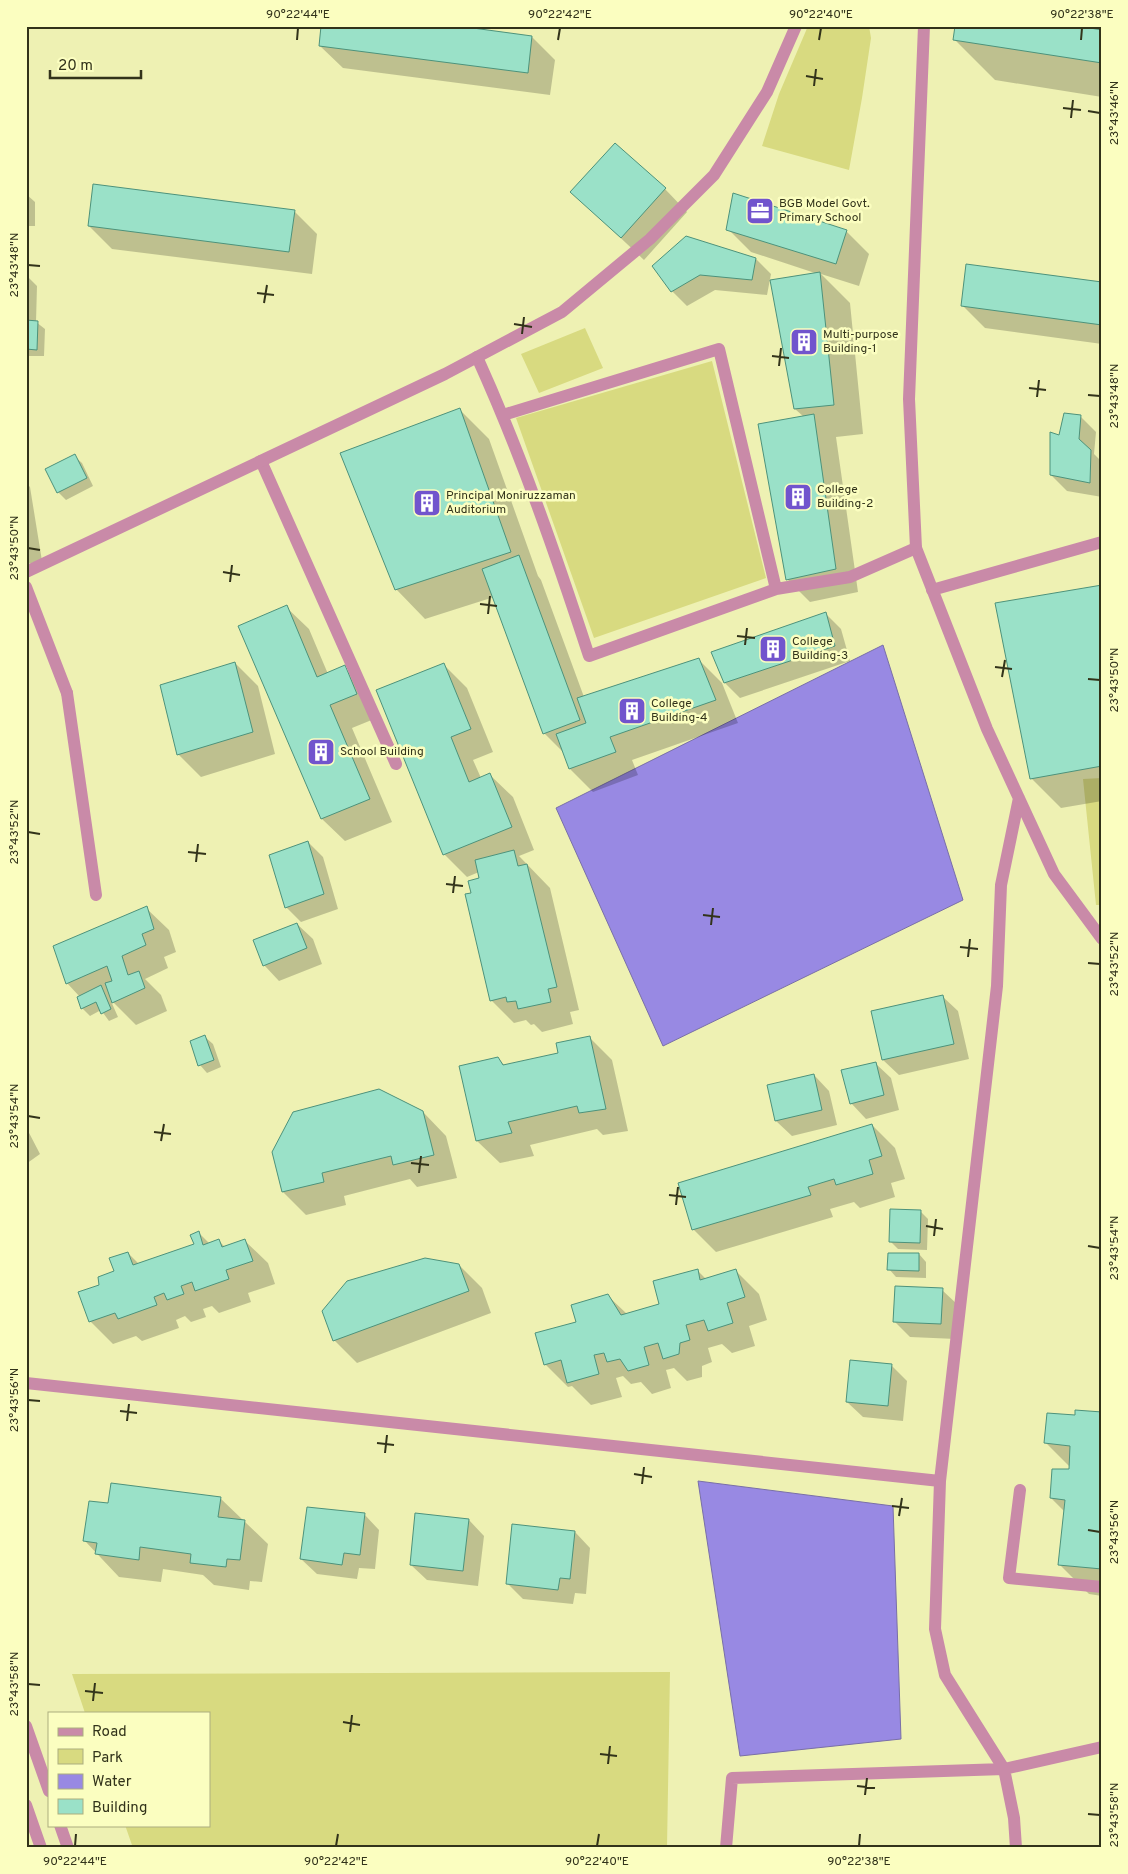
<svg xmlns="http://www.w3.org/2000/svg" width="1128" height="1874" font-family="Overpass,sans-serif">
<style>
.green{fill:#d8da80}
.water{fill:#9889e3;stroke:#796fa7}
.shadow{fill:#0003}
.building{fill:#9ae1c8;stroke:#4d927b}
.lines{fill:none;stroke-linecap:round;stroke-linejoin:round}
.service{stroke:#c98aa8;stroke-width:12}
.minor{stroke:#c98aa8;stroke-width:12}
.tertiary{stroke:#c98aa8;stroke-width:12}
.ticks{fill:none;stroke:#32331a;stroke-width:2}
.labels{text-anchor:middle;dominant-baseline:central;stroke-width:5;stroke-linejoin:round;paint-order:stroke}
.poi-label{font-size:12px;fill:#32331a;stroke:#fbfec0;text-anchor:start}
.neatline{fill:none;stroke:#32331a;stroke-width:2}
.ticks-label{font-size:12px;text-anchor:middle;fill:#32331a}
</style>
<rect width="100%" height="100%" fill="#eef1b3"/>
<path class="green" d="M808 26H869L871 38 862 98 849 170 762 146 779 94Z
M585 328 603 368 539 393 521 354Z
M712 361 766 578 594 638 516 418Z
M1102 778V905H1096L1083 779Z
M670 1672 667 1848H133L125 1825H209V1713H85L72 1674Z"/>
<path class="water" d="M883 645 963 900 663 1046 556 808Z
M698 1481 893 1506 901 1739 740 1756Z"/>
<path class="shadow" d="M1102 31V97L995 80 955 40Z
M532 37 555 60 550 95 343 68 320 46Z
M665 189 687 212 644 260 572 192Z
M26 194 35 202V226H26Z
M294 211 317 234 312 274 112 249 89 226Z
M728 229 846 231 869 254 859 286 821 274 850 303 863 434 836 437 858 592 810 602 787 579 804 417 795 409 818 274 751 252Z
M756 259 771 274 767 295 715 290 687 306 672 291 653 266Z
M26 275 37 286 36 322 45 329 44 356H26Z
M1102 283V344L985 328 962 305Z
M460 410 489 439 538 576 541 580 584 697 699 660 722 683 738 723 632 760 638 775 593 792 570 769 564 753 544 733 494 597 425 619 396 589Z
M1080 416 1096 432 1094 454 1102 462V497L1067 491 1051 475 1060 437Z
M74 456 82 463 93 486 66 500 58 492Z
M26 483 30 487 42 561 26 564Z
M1102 586V801L1061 808 1031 778Z
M286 607 309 629 328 674 344 667 367 690 379 717 352 728 392 822 345 841 322 819 240 626Z
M825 613 841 629 850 661 740 698 725 683Z
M235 663 258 686 275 754 201 777 178 754Z
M444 665 467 688 493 752 473 760 481 778 490 775 513 797 534 850 519 856 550 888 579 1010 570 1012 573 1024 542 1032 534 1024 531 1025 526 1020 514 1023 491 1000 472 894 481 879 479 872 467 877 444 854Z
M308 842 323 857 338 909 301 922 286 907Z
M146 908 169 930 176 952 164 957 168 968 145 979 161 995 167 1011 136 1025 110 999 118 1017 109 1021 101 1010 90 1016 82 1008 80 997 67 983Z
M297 924 313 939 322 964 279 981 264 965Z
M942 996 958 1011 969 1059 899 1075 883 1060Z
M205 1037 213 1044 221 1067 207 1073 200 1065Z
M589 1037 612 1060 628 1131 603 1135 597 1129 530 1145 534 1156 500 1163 477 1141 498 1058 505 1066 559 1054Z
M875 1063 891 1078 899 1110 866 1119 851 1103Z
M814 1075 829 1091 837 1125 792 1136 776 1121Z
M423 1112 446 1136 457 1178 417 1187 410 1179 344 1196 346 1205 306 1215 283 1192 273 1153Z
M872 1125 895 1148 905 1179 891 1183 895 1197 860 1208 854 1202 830 1209 833 1217 716 1252 693 1229Z
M26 1127 40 1154 26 1164Z
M920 1211 928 1219 927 1250 898 1249 890 1241Z
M199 1233 210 1244 219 1241 225 1247 245 1241 268 1263 275 1284 248 1293 251 1302 219 1313 212 1306 203 1309 206 1317 191 1322 185 1316 176 1320 179 1328 142 1341 136 1336 113 1344 90 1321 100 1286 116 1272 128 1253 139 1264 195 1245Z
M919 1254 926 1262V1278L896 1277 889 1269Z
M459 1265 482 1288 491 1313 357 1363 334 1340Z
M697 1270 706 1279 736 1271 759 1294 767 1320 749 1326 755 1346 732 1353 722 1344 708 1348 712 1362 702 1366V1377L687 1381 674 1368 666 1370 671 1388 652 1394 641 1382 631 1384 623 1376 616 1378 622 1397 591 1405 572 1386 568 1387 545 1364 577 1323 608 1296 627 1314 661 1305Z
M942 1290 958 1305 956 1339 910 1337 894 1321Z
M891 1365 907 1381 903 1421 863 1417 847 1402Z
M1102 1414V1596L1089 1594 1060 1565 1065 1512 1051 1498 1070 1470V1467L1045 1442 1076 1417Z
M220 1498 268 1544 262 1582 250 1581 249 1590 214 1585 203 1575 163 1569 161 1582 119 1577 85 1541 109 1505Z
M364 1514 379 1530 375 1569 359 1568 357 1579 317 1574 301 1559Z
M469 1520 484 1536 478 1586 427 1580 411 1565Z
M575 1532 590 1548 586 1594 575 1593 573 1604 523 1599 507 1583Z"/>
<path class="building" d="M321 26H458L532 36 528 73 319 46Z
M955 26H1078L1102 30V63L953 40Z
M615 143 666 188 621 238 570 192Z
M93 184 295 210 289 252 88 226Z
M733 193 847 230 836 264 726 230Z
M686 236 756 258 752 280 700 275 671 292 652 266Z
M966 264 1102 282V325L961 306Z
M820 272 834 405 794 409 770 280Z
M26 320 38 321 37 350 26 349Z
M460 408 511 552 395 590 340 453Z
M1064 413 1081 415 1079 439 1091 450 1090 483 1050 475V432L1059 435Z
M814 414 836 569 786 580 758 424Z
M75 454 87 478 57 493 45 469Z
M519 555 580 720 543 734 482 569Z
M1102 585V766L1030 779 995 603Z
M287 605 317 677 345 665 357 694 330 705 370 799 321 819 238 626Z
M826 612 835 646 724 683 711 652Z
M699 658 716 700 610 737 616 752 569 769 556 734 586 723 577 698Z
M235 662 253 732 177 755 160 685Z
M444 663 471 729 451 737 469 782 490 773 512 827 443 855 376 690Z
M308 841 324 894 285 908 269 855Z
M514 850 518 866 527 864 557 987 548 989 551 1002 518 1009 516 1001 507 1002 506 997 490 1001 465 894 471 893 468 881 479 878 475 860Z
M147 906 154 929 142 934 146 945 122 956 128 975 139 971 145 988 112 1003 105 983 112 981 107 966 66 984 53 946Z
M297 923 307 948 263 966 253 940Z
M101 985 111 1009 101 1014 96 1002 81 1009 77 997Z
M943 995 954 1044 882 1060 871 1011Z
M205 1035 214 1060 198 1066 190 1041Z
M590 1036 606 1109 579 1113 577 1106 508 1122 512 1133 476 1141 459 1066 498 1057 503 1065 558 1053 556 1043Z
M876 1062 884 1095 850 1104 841 1070Z
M814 1074 822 1110 775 1121 767 1085Z
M379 1089 423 1111 434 1155 393 1165 391 1156 322 1173 324 1182 282 1192 272 1152 293 1112Z
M872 1124 882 1156 869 1160 873 1174 836 1185 834 1179 808 1187 811 1195 692 1230 678 1183Z
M890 1209 921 1210 920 1243 889 1242Z
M199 1231 203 1245 219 1239 222 1247 245 1239 253 1261 226 1270 229 1279 195 1291 192 1282 181 1286 184 1294 167 1300 164 1293 154 1297 157 1305 118 1319 115 1313 89 1322 78 1292 99 1285 98 1277 114 1271 109 1258 128 1252 133 1265 194 1244 190 1235Z
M888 1253H919V1271L887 1270Z
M425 1258 459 1264 469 1291 333 1341 322 1311 347 1281Z
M698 1269 700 1280 736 1269 745 1297 727 1303 733 1323 708 1331 704 1320 686 1325 690 1340 680 1343 679 1354 663 1359 658 1343 644 1347 649 1365 628 1371 620 1359 607 1362 604 1353 594 1355 599 1374 567 1383 561 1360 544 1365 535 1333 576 1322 571 1305 608 1294 621 1315 659 1304 653 1281Z
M895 1286 943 1288 941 1324 893 1322Z
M850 1360 892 1364 888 1406 846 1402Z
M1075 1410 1102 1412V1569L1058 1565 1065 1500 1050 1498 1052 1469H1069L1070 1446 1044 1443 1047 1413 1075 1415Z
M111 1483 221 1497 218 1517 245 1520 240 1560 227 1559 226 1567 190 1563 191 1554 140 1547 139 1560 95 1554 97 1543 83 1541 89 1501 108 1503Z
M307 1507 365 1513 360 1555 344 1553 342 1565 300 1559Z
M415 1513 469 1519 463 1571 410 1565Z
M512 1524 575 1531 570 1579 560 1578 558 1590 506 1584Z"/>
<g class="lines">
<path class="service" d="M477 357C521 454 556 555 589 656L776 589 850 577 916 548
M503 415 719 349 776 589
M261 461 396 764
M26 587 67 693"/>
<path class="minor" d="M924 26 909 399 916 548 987 729 1054 874 1102 939
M932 590 1102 542
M67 693 96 895
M26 1383 940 1481
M1020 1490 1009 1578 1102 1587
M726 1848 732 1778 1004 1769 1102 1747
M1016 1848 1014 1818 1004 1769 945 1675 935 1629 940 1481 997 986 1001 885 1019 798"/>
<path class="tertiary" d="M26 572 445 374 562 312 650 239 714 175 767 92 796 26
M26 1726 49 1791
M26 1805 41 1848
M60 1825 68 1848"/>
</g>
<path class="ticks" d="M297 40 298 28M558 40 560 28M819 40 821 28M1081 40 1082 28M806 76 823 79M814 86 816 69M1063 108 1081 110M1088 111 1100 113M1071 118 1073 100M28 265 40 266M257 293 274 295M264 303 267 285M514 324 532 327M522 334 524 317M772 356 789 358M779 366 781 348M1029 388 1046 390M1088 395 1100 396M1037 397 1039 380M28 548 40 550M223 572 240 575M230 582 232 565M480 604 497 606M488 614 490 596M737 636 755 638M745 645 747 628M995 667 1012 669M1002 677 1005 660M1088 679 1100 680M28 832 40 834M188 852 206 854M196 862 198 844M446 884 463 886M453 893 455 876M703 915 720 917M711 925 713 908M960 947 978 949M968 957 970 939M1088 963 1100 964M28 1116 40 1118M154 1132 171 1134M161 1141 164 1124M411 1163 429 1165M419 1173 421 1156M669 1195 686 1197M676 1205 678 1187M926 1226 943 1229M934 1236 936 1219M1088 1246 1100 1248M28 1400 40 1401M120 1411 137 1413M127 1421 129 1404M377 1443 394 1445M385 1453 387 1435M634 1474 652 1477M642 1484 644 1467M892 1506 909 1508M899 1516 902 1498M1088 1530 1100 1532M28 1684 40 1685M85 1691 103 1693M93 1701 95 1683M343 1722 360 1725M350 1732 352 1715M600 1754 617 1756M608 1764 610 1746M857 1786 875 1788M865 1795 867 1778M1088 1814 1100 1815M75 1846 76 1834M336 1846 338 1834M597 1846 599 1834M859 1846 860 1834"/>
<defs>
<symbol id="office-square" viewBox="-11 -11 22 22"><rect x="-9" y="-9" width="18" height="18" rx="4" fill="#7154cd" stroke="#fbfec0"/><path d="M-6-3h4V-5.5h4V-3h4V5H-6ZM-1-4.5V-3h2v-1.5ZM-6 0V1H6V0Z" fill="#fff"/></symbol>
<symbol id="building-square" viewBox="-11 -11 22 22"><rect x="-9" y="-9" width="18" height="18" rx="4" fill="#7154cd" stroke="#fbfec0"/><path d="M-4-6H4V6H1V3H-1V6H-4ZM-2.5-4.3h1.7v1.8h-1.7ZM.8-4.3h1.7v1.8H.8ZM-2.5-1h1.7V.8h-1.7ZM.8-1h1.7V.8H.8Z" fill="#fff"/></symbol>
</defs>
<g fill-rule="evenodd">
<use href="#office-square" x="744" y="195" width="32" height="32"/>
<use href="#building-square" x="788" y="326" width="32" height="32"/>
<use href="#building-square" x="782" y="481" width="32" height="32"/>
<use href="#building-square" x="411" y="487" width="32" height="32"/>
<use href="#building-square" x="757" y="633" width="32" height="32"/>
<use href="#building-square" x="616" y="695" width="32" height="32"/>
<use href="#building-square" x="305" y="736" width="32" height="32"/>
</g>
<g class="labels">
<g class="poi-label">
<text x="779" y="204">BGB Model Govt.<tspan x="779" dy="14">Primary School</tspan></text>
<text x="823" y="335">Multi-purpose<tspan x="823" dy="14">Building-1</tspan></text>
<text x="817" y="490">College<tspan x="817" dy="14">Building-2</tspan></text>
<text x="446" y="496">Principal Moniruzzaman<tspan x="446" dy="14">Auditorium</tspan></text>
<text x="792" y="642">College<tspan x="792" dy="14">Building-3</tspan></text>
<text x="651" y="704">College<tspan x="651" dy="14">Building-4</tspan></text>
<text x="340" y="752">School Building</text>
</g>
</g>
<rect width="1128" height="1874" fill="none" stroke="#fbfec0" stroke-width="55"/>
<rect x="48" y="1712" width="162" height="115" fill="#fbfec0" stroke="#abad7e"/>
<rect x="58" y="1728" width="25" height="8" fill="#c98aa8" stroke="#abad7e"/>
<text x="92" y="1736" font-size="15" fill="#32331a">Road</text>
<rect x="58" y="1749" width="25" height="15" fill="#d8da80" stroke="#abad7e"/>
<text x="92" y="1762" font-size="15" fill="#32331a">Park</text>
<rect x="58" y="1774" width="25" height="15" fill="#9889e3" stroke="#abad7e"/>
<text x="92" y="1786" font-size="15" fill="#32331a">Water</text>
<rect x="58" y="1799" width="25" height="15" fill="#9ae1c8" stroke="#abad7e"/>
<text x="92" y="1812" font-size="15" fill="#32331a">Building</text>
<path d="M50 70v8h91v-8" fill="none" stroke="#32331a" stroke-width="2.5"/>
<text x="58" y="70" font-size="15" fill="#32331a" stroke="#fbfec0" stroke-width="4" paint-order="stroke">20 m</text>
<rect x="28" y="28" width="1072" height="1818" class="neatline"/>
<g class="ticks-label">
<text x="298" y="18">90°22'44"E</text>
<text x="560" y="18">90°22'42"E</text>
<text x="821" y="18">90°22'40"E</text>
<text x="1082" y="18">90°22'38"E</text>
<text transform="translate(1114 113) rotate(-90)" y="4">23°43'46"N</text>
<text transform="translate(14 265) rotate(-90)" y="4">23°43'48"N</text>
<text transform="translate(1114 396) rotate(-90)" y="4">23°43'48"N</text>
<text transform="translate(14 548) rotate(-90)" y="4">23°43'50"N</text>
<text transform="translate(1114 680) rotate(-90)" y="4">23°43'50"N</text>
<text transform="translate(14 832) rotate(-90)" y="4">23°43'52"N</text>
<text transform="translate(1114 964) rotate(-90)" y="4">23°43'52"N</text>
<text transform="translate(14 1116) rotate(-90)" y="4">23°43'54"N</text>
<text transform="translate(1114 1248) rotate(-90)" y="4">23°43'54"N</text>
<text transform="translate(14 1400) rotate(-90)" y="4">23°43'56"N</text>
<text transform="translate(1114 1532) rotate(-90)" y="4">23°43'56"N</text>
<text transform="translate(14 1684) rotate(-90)" y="4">23°43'58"N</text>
<text transform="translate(1114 1815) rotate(-90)" y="4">23°43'58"N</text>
<text x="75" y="1865">90°22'44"E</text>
<text x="336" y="1865">90°22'42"E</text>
<text x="597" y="1865">90°22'40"E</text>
<text x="859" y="1865">90°22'38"E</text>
</g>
</svg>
